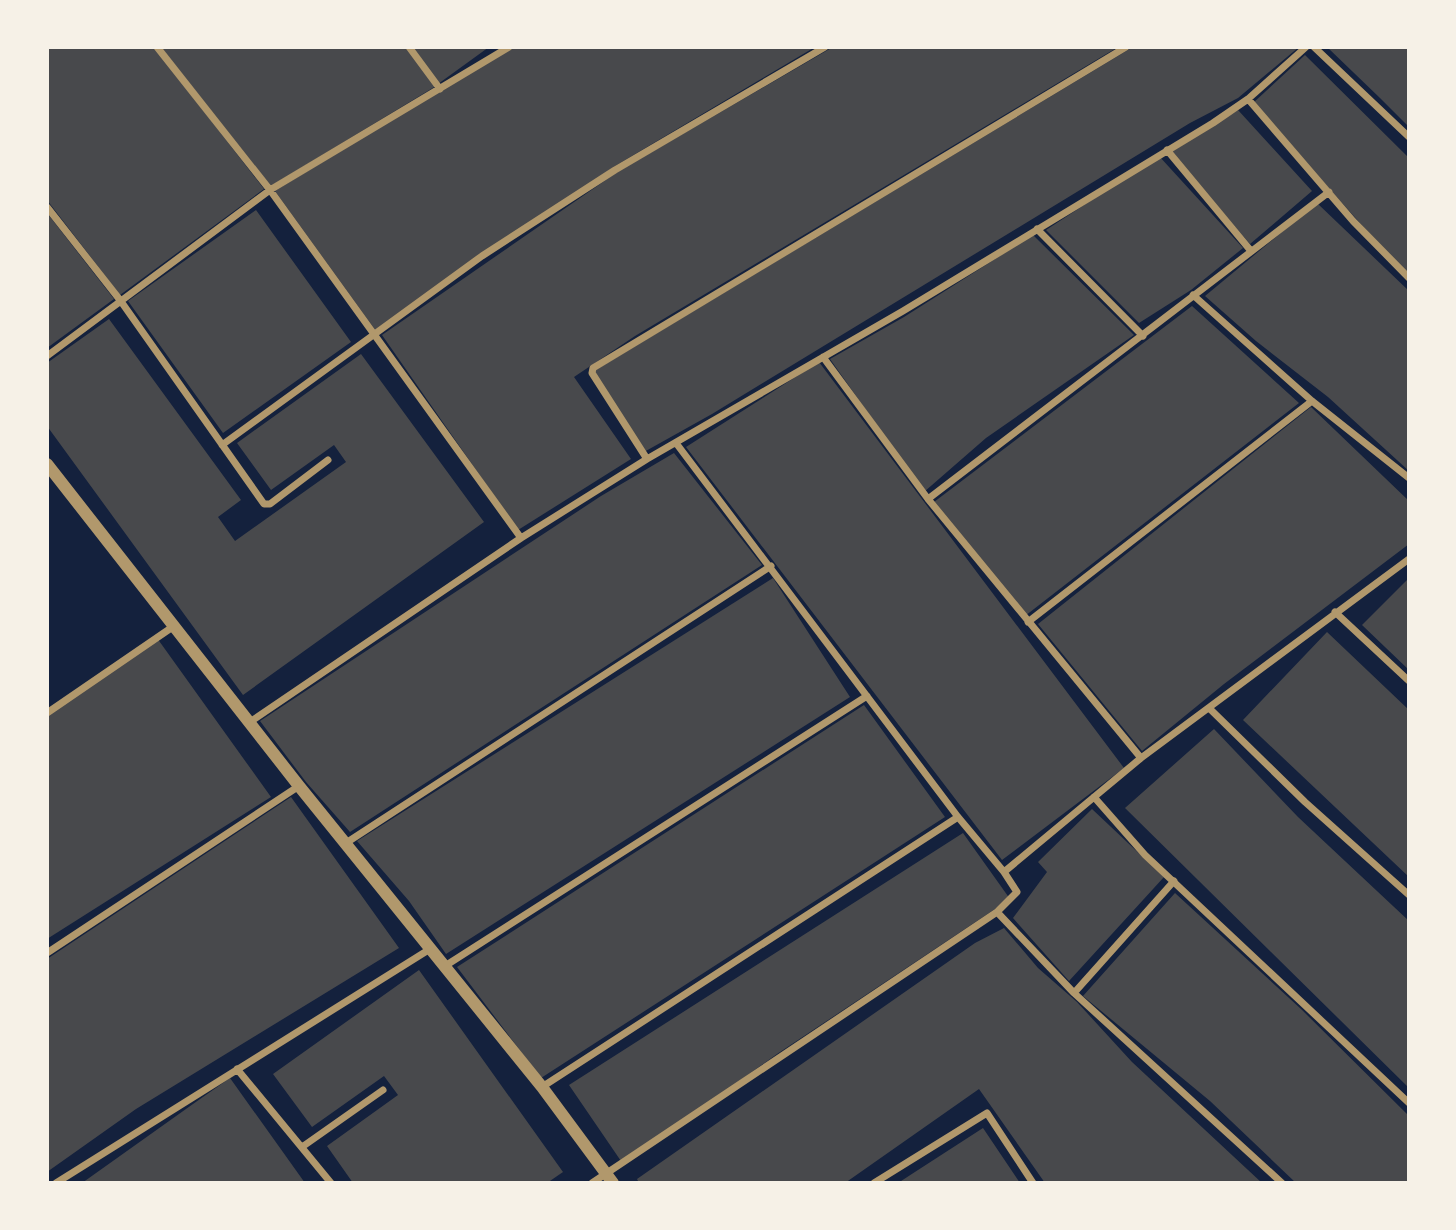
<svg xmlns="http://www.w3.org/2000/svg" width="1456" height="1230" font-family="'Space Grotesk',sans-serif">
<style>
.building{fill:#48494c}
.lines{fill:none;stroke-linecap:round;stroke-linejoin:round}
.minor{stroke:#b1986c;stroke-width:7}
.tertiary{stroke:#b1986c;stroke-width:12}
</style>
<rect width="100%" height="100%" fill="#14213d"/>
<path class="building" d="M47 47H154L264 189 120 295 47 200Z
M161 47H406L436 86 271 186Z
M411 47H489L438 84Z
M512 47H815L615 166 376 331 275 191Z
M833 47H1118L635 336 574 377 631 459 518 530 382 335 619 171Z
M1133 47H1299L1238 98 1190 123 712 414 644 452 594 371Z
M1327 47H1409V127L1380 98Z
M1305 55 1409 158V278L1253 103Z
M1238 110 1312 191 1250 244 1171 152Z
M1159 156 1243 248 1191 290 1139 323 1046 230Z
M1317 203 1409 291V471L1328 397 1256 341 1205 296Z
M256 210 351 342 223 433 128 301Z
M47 213 114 299 47 348Z
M1033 235 1134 335 986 438 924 492 830 359 904 317Z
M1192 306 1299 403 1025 616 934 502Z
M109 319 241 500 218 517 235 541 346 462 334 445 271 490 237 443 361 354 484 522 243 695 47 426V363Z
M819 362 1124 768 1002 860 686 447Z
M1311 407 1409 501V544L1224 684 1142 751 1038 624Z
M674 453 762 565 350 832 306 782 260 721 601 496Z
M773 578 850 697 446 954 409 901 357 841Z
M1409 578V670L1362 625Z
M1327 632 1409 710V877L1243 720Z
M157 638 271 797 47 939V716Z
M864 705 945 817 541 1078 457 967Z
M1214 729 1298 817 1409 921V1088L1125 808Z
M291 797 399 948 136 1109 47 1172V959Z
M1092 809 1164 877 1069 981 1013 918 1047 872 1038 862Z
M963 833 1010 899 777 1054 623 1164 569 1085Z
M1175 893 1301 1009 1409 1116V1183H1296L1210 1101 1083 996Z
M1004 928 1038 968 1077 1002 1132 1062 1262 1183H1045L979 1089 845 1183H639L637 1179 975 943Z
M419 970 563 1172 547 1183H353L327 1146 398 1095 384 1076 312 1127 273 1074Z
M230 1078 305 1183H82L193 1104Z
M983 1128 1020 1183H898L918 1170Z"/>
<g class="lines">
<path class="minor" d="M157 47 270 190 521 538
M409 47 440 89
M1314 47 1409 137
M1248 99 1353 221 1409 278
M1167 150 1251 251
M47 207 120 300 264 504H270L328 460
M1037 229 1143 336
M1193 295 1312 401 1409 478
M47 356 270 190 509 47
M823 357 928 499 1141 758
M676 443 958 817 1004 872
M222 445 482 256 615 170 825 47
M647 459 592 373 593 368 1126 47
M928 499 1329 192
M1335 612 1409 681
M1028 622 1312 401
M1209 708 1305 802 1409 895
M47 713 174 626
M250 722 521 538 647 459 903 311 1213 123 1248 99 1306 47
M1094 797 1145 855 1409 1103
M346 843 771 566
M997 912 1074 993 1282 1183
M47 953 299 786
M445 966 867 696
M1074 993 1174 881
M237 1069 331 1183
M542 1087 958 817
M302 1147 383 1090
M56 1183 430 949
M592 1183 997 912 1017 892 1004 872 1141 758 1409 559
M874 1183 987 1113 1033 1183"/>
<path class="tertiary" d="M47 464 299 786 542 1087 613 1183"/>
</g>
<rect width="1456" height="1230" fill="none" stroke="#f6f1e7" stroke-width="98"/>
</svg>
